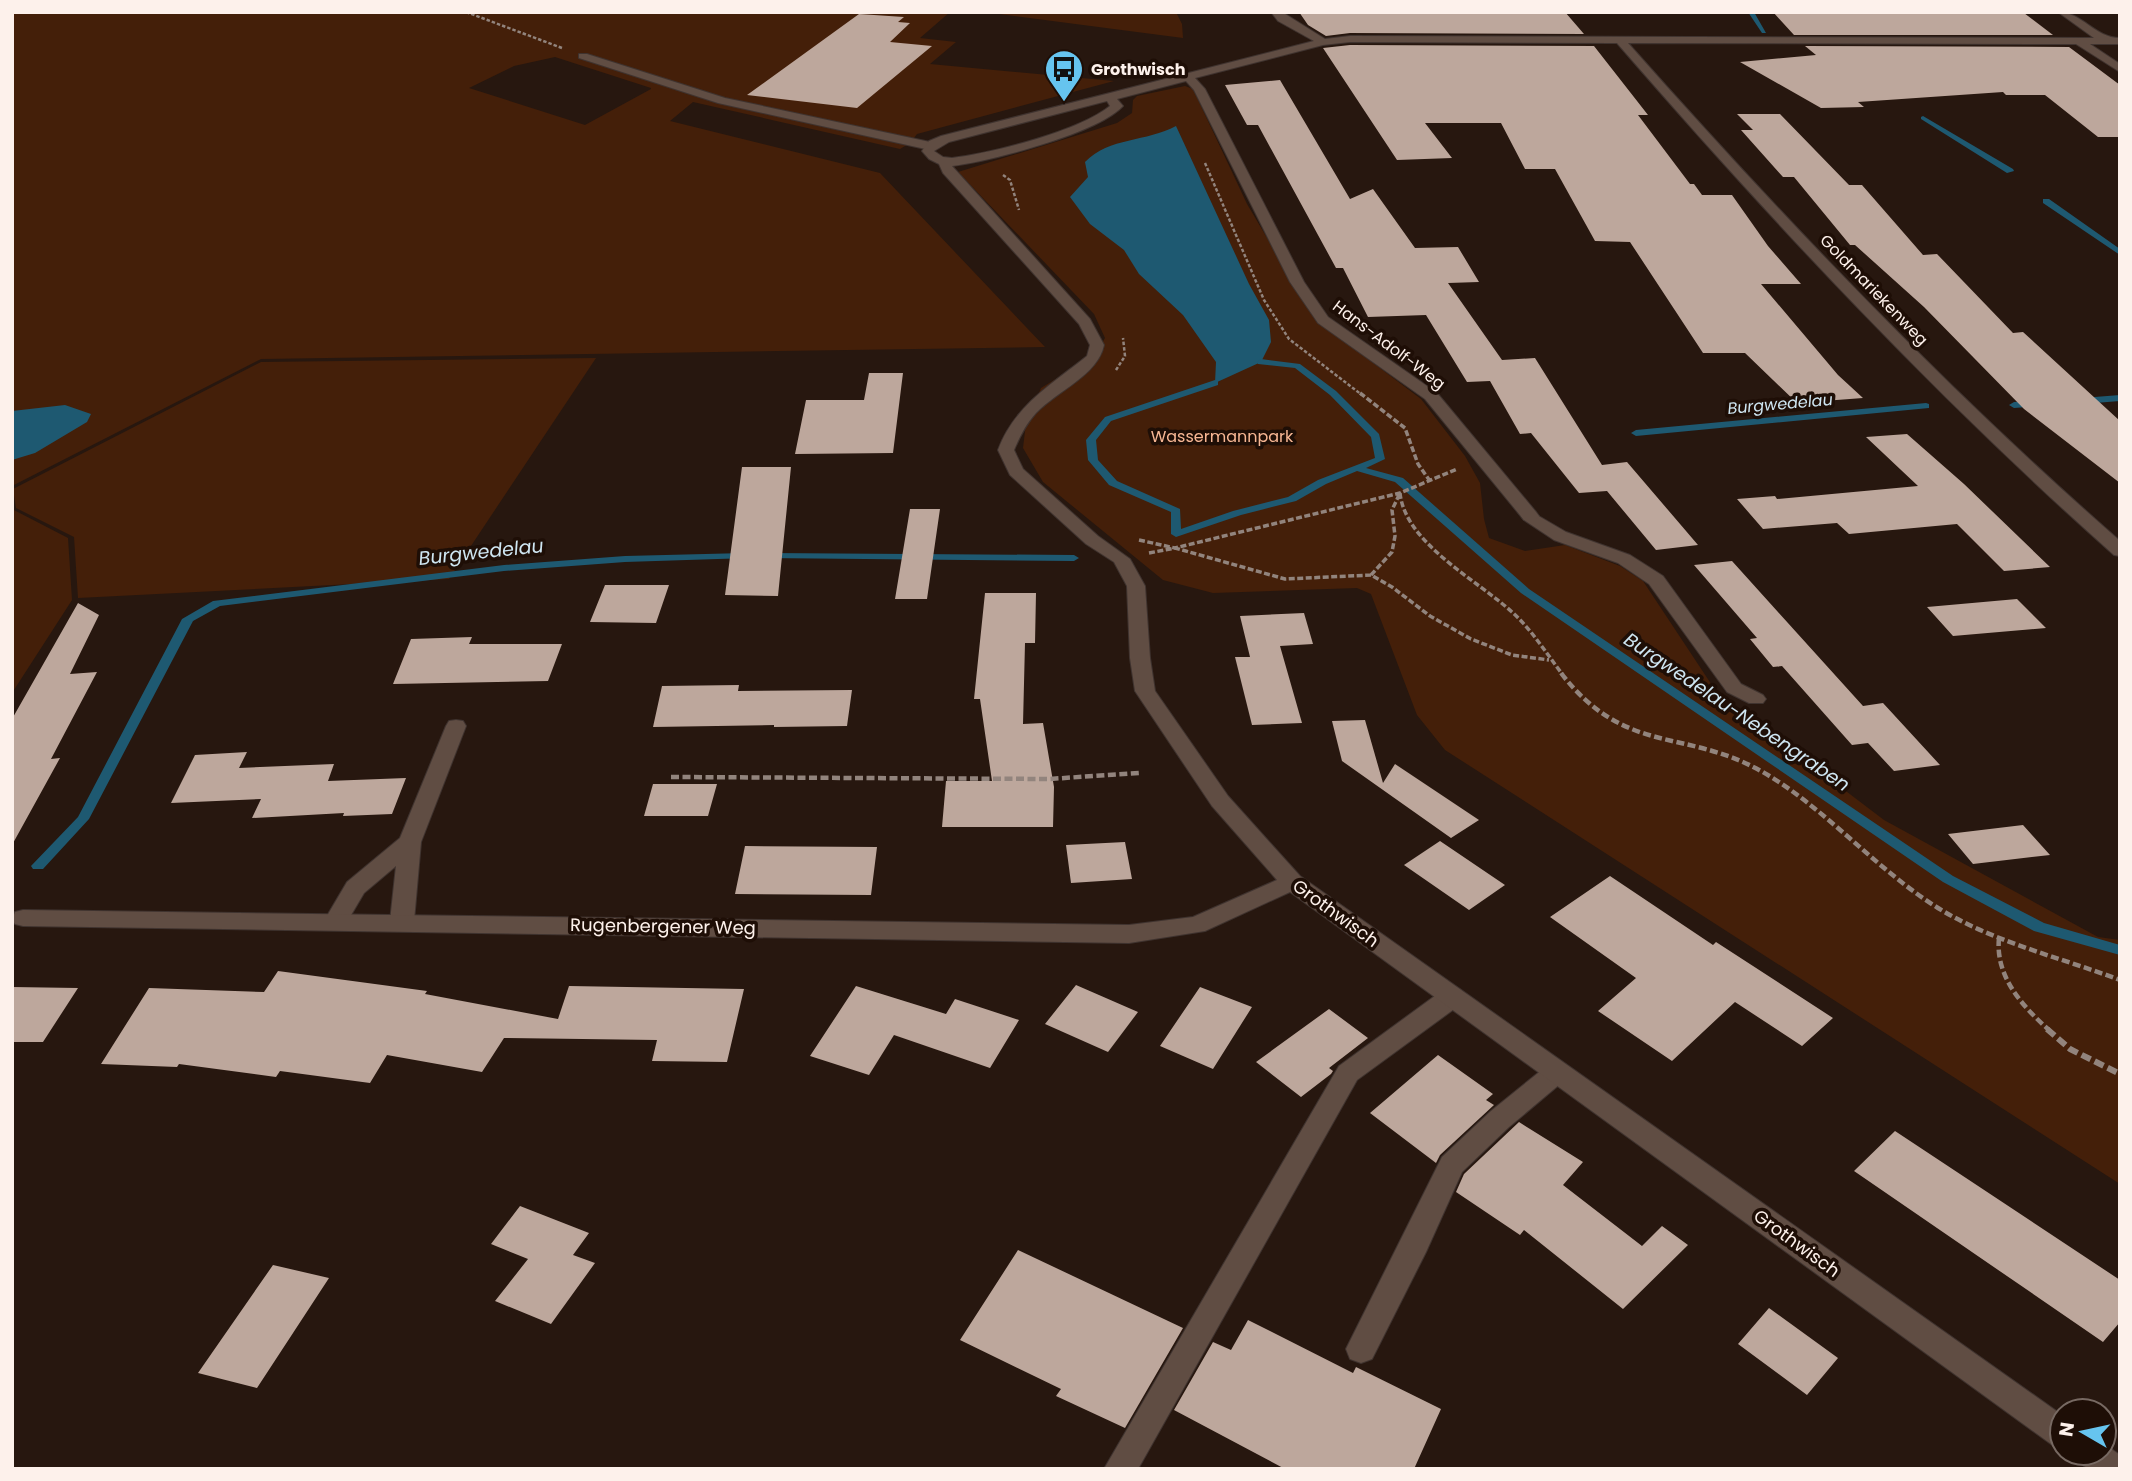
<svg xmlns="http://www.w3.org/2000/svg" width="2132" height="1481" font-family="Poppins,sans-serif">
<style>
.green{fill:#441f09;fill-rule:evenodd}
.water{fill:#1e5971}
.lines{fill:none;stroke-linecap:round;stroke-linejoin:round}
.stream{fill:#1e5971;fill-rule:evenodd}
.building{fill:#bda79c}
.service-casing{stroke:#3f332f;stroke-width:2}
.minor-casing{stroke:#3f332f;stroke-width:2}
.path-far3{stroke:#92847d;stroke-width:2.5;stroke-dasharray:3.5 2;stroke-linecap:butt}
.path-far2{stroke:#92847d;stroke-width:3.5;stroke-dasharray:6 2.5;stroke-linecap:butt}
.path-far1{stroke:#92847d;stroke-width:4.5;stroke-dasharray:8 3.5;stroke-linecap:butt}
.path{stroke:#92847d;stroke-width:6;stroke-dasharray:10 4.5;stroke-linecap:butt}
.service{fill:#604d43;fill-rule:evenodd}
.minor{fill:#604d43;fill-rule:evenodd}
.labels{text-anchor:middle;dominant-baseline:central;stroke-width:7;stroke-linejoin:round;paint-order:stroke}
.far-poi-label{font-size:16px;font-weight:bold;fill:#fdf1eb;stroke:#1e0e06;text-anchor:start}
.far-street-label{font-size:16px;fill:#fdf1eb;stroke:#1e0e06}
.far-water-label{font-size:16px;font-style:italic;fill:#cfe6f2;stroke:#1e0e06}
.far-park-label{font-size:16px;fill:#f8b794;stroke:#1e0e06}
.street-label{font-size:18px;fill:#fdf1eb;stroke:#1e0e06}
.water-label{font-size:19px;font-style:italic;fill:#cfe6f2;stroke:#1e0e06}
</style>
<rect width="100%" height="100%" fill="#27170f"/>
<path class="green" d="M12 12H950L920 38 956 42 930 64 1114 81 917 134 910 143 900 149 693 102 670 121 880 173 1045 347 261 359 12 486ZM555 57 651 88V89L585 125 469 88 514 66Z
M984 12H1176L1182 24 1183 38Z
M1185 86 1193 89 1247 204 1315 319 1421 399 1465 456 1480 483 1484 519 1489 538 1525 551 1565 545 1620 566 1643 581 1729 711 1759 725 1884 820 2098 937 2120 940V1184L1445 750 1417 715 1371 594 1357 588 1213 593 1163 580 1043 482 1023 448 1026 423 1041 388 1095 355 1105 338 1094 314 958 172 1117 123 1132 113 1133 100 1137 96Z
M596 358 449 579 78 598 74 537 16 508 13 489 261 362Z
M12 509 68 538 72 600 12 693Z"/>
<path class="water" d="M1176 126 1249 284 1269 320 1271 342 1261 362 1215 383 1216 362 1183 315 1139 274 1124 250 1090 224 1070 197 1088 177 1085 162C1109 137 1147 142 1176 126Z
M65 405 91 414 87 422 35 453 12 460V411Z"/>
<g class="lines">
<path class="stream" d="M1748 12H1754L1766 33H1762Z
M1923 116 2013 169 2014 171 2007 173 1921 119V117Z
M2043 199H2049L2120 249V255L2043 203Z
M1261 359 1300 364 1336 391 1379 434 1385 459 1366 468 1403 478 1529 589 1953 876 2044 923 2120 945V955L2034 931 1943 882 1521 593 1395 482 1357 471 1326 484 1296 501 1241 515 1176 537 1171 534V512L1109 485 1088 460 1086 440 1105 417 1215 380 1218 381V385L1111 421 1096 440 1098 460 1117 481 1180 509 1181 529 1233 511 1288 497 1318 480 1375 458 1371 437 1330 395 1295 368 1258 364 1257 362Z
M2120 395V401L2082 404 2077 401 2082 398Z
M2036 401 2041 404 2039 406 2014 408 2009 405 2014 402Z
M1926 403 1929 404V408L1636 436 1631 433 1636 430Z
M745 553 749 554 750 556 749 558 625 562 504 571 220 606 193 621 89 819 43 869H33L31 866 78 817 182 619 213 601 504 565 625 556Z
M767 553 1074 555 1079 558 1074 561 763 558 762 556 763 554Z"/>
</g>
<path class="building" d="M1299 12H1565L1584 34 1350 33 1326 36 1308 25Z
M1773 12 2024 13 2053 35H1794Z
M859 14 904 17 898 22 910 23 890 42 932 46 857 108 747 95Z
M1350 45 1594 46 1648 115H1638L1690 184H1694L1702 195H1732L1768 246 1801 284H1761L1838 375 1863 398 1797 403 1745 353H1703L1630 242 1595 241 1555 169H1525L1501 123H1425L1452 158 1397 160 1323 48Z
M1805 46 2069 47 2120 85V137H2098L2045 95H2006L2003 92 1858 102 1864 107 1821 108 1740 62 1816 55Z
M1280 80 1350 199 1373 189 1415 248 1458 247 1479 282 1448 283 1502 360 1535 358 1602 465 1627 462 1698 545 1656 550 1607 491 1579 493 1531 433 1520 434 1490 381 1467 382 1426 315 1368 317 1343 268H1336L1258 125H1247L1225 85Z
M1737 114H1780L1849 185H1862L1923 255 1937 254 2013 333 2023 332 2120 421V483L2024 409 1924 307 1855 245H1850L1794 177H1783L1741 130H1753Z
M869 373H903L893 453 795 454 806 400H864Z
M1907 434 1964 484 2050 567 2004 571 1957 524 1849 534 1837 523 1763 529 1737 499 1775 496 1777 499 1918 486 1866 437Z
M742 467H791L778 596 725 595Z
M910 509H940L927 599H895Z
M1732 561 1863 706 1883 703 1940 765 1894 771 1868 743 1852 745 1782 666 1773 667 1750 639 1757 638 1694 565Z
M605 585H669L656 623 590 622Z
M985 593H1036L1035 643H1025L1023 724 1043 723 1054 787 1053 827H942L946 781H992L980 699H974Z
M2017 599 2046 628 1953 636 1927 607Z
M78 603 99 615 70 674 97 672 51 759 60 758 12 845V719Z
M1304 613 1313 644 1280 646 1302 723 1252 725 1235 657H1250L1240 616Z
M472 637 469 644H562L548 681 393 684 411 639Z
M739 685 738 691 852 690 847 726 774 727V725L653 727 662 686Z
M1365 720 1383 783 1395 764 1479 820 1451 838 1342 761 1332 721Z
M247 752 239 768 334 764 328 781 406 778 392 814 343 816 344 813 252 818 261 799 171 803 195 755Z
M653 784H717L708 816H644Z
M2023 825 2050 855 1973 864 1948 834Z
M1440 841 1505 885 1469 910 1404 865Z
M1125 842 1132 879 1071 883 1066 845Z
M745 846 877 847 871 895 735 894Z
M1610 876 1713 945 1716 942 1833 1018 1802 1046 1735 1002 1672 1061 1598 1011 1636 978 1550 917Z
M278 971 427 991 425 994 558 1019 569 986 744 989 727 1062 652 1061 657 1040 504 1038 482 1072 387 1055 370 1083 280 1071 276 1077 179 1064 177 1067 101 1064 149 988 264 992Z
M1076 985 1138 1012 1108 1052 1045 1024Z
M856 986 946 1014 955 999 1019 1020 990 1068 894 1035 869 1075 810 1056Z
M12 987 78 988 43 1042H12Z
M1200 987 1252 1007 1213 1069 1160 1046Z
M1329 1009 1368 1038 1329 1068 1333 1071 1331 1074 1301 1097 1256 1062Z
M1438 1055 1493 1094 1486 1100 1494 1105 1440 1155 1436 1163 1370 1113Z
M1519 1122 1583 1162 1563 1185 1642 1246 1662 1226 1688 1245 1623 1309 1524 1230 1520 1235 1456 1192 1464 1174Z
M1895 1131 2120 1280V1322L2103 1342 1854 1171Z
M520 1206 589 1233 573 1255 595 1263 551 1324 495 1301 528 1259 491 1244Z
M1018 1250 1183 1328 1125 1428 1056 1396 1061 1389 960 1340Z
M273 1265 329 1278 257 1388 198 1373Z
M1769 1308 1838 1358 1807 1395 1738 1344Z
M1248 1320 1353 1373 1356 1367 1441 1409 1414 1469H1285L1174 1410 1213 1342 1231 1350Z"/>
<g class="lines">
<defs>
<path id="service" d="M579 54H587L725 98 930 142 936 146 930 150 718 103 579 58Z
M1530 511 1566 532 1630 555 1663 576 1741 684 1763 695 1766 699 1763 703H1749L1727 692 1649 584 1618 563 1554 540 1524 520 1521 516 1524 512Z
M456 720 463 721 466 726 421 842 414 921 410 927 402 929 394 927 390 921 396 866 364 893 344 927 336 929 328 927 324 921 347 882 400 838 446 726 449 721Z
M1452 988 1461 990 1464 997 1461 1004 1357 1080 1138 1469H1104L1339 1066 1443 990Z
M1557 1062 1566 1065 1570 1072 1566 1079 1509 1127 1462 1172 1426 1252 1372 1359 1361 1363 1350 1359 1346 1349 1442 1157 1491 1111 1548 1065Z"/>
<path id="minor" d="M1271 12H1282L1325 39 1350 36 2094 38 2058 12C2082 12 2095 38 2120 38V44H2090L2120 64V72L2076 44 1628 43C1783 218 1944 387 2120 541V556L2114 555C1935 396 1773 223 1617 43L1350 42 1323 45 1195 78 1205 89 1304 282 1328 317 1437 393 1536 512 1539 516 1536 520H1524L1425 399 1318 323 1290 282 1194 90 1186 81 1117 99 1123 106C1097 134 990 161 952 166L1090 319 1104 345C1098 375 1057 391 1036 413 1026 424 1020 436 1014 450L1023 469 1098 536 1130 559 1145 586 1150 658 1155 691 1228 796 1300 876 2062 1415V1448L2051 1444 1290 892 1205 931 1129 943 23 926 15 924 12 920 15 912 23 910 1129 925 1193 917 1277 880 1212 806 1135 691 1130 658 1127 586 1114 562 1086 544 1010 475 998 450C1014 406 1052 384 1087 356L1090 345 1079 324 943 173 939 164 929 159 922 151 929 141 941 136 1314 41 1278 21ZM1107 101 1110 106C1079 131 993 153 952 158L943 157 934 151 949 142Z
M2104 1444 2120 1455V1469C2099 1469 2084 1475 2074 1453H2104Z"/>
</defs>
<use href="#service" class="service-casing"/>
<use href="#minor" class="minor-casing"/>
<path class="path-far3" d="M466 12 562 48
M1205 163 1264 300 1289 339 1362 395
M1003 175 1010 180 1019 210
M1116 370 1125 356 1123 338"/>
<path class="path-far2" d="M1360 393 1405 428 1418 464 1430 481
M1400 493C1405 543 1477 580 1512 612 1532 630 1546 653 1563 675
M1139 540 1175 548 1400 493 1457 469
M1149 553 1175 548 1285 579 1371 575 1392 587 1430 616 1471 639 1512 655 1549 660
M1371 575 1392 552 1395 536 1392 510 1399 495"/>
<path class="path-far1" d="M1561 673C1625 756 1684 728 1761 771 1826 808 1874 868 1938 908 1993 942 2059 957 2120 980
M671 777 1049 779 1139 773
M1999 938C1995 976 2022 1006 2049 1030"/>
<path class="path" d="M2047 1029 2070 1049 2120 1074"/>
<use href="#service" class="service"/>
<use href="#minor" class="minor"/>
</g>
<defs>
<symbol id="bus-pin" viewBox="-11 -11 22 30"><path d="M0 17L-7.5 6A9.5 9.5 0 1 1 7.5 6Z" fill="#66c4ef" stroke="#1e0e06"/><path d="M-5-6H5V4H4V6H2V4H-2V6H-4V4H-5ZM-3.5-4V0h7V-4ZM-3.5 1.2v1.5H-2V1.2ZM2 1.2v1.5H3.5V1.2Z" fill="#111"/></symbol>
</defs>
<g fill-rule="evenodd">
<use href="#bus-pin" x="1042" y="47" width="44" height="60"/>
</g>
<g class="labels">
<g class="far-poi-label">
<text x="1091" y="69">Grothwisch</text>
</g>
<g class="far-street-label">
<text transform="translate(1874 290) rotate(46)">Goldmariekenweg</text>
<text transform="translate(1389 345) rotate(37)">Hans-Adolf-Weg</text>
</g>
<g class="far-water-label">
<text transform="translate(1780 404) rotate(-5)">Burgwedelau</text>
</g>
<g class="far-park-label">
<text x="1222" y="436">Wassermannpark</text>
</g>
<g class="street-label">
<text transform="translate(1336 913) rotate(36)">Grothwisch</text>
<text transform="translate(663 926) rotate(1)">Rugenbergener Weg</text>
<text transform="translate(1797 1243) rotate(36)">Grothwisch</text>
</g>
<g class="water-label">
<text transform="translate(481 552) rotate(-6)">Burgwedelau</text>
<text transform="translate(1737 712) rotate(34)">Burgwedelau-Nebengraben</text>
</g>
</g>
<rect width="2132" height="1481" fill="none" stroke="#fdf1eb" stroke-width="28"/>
<g transform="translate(2083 1432) rotate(279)"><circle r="33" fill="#1e0e06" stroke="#776962" stroke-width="2"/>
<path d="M0-5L12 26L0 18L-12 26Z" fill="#66c4ef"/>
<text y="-10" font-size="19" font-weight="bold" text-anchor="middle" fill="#fdf1eb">N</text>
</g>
</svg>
